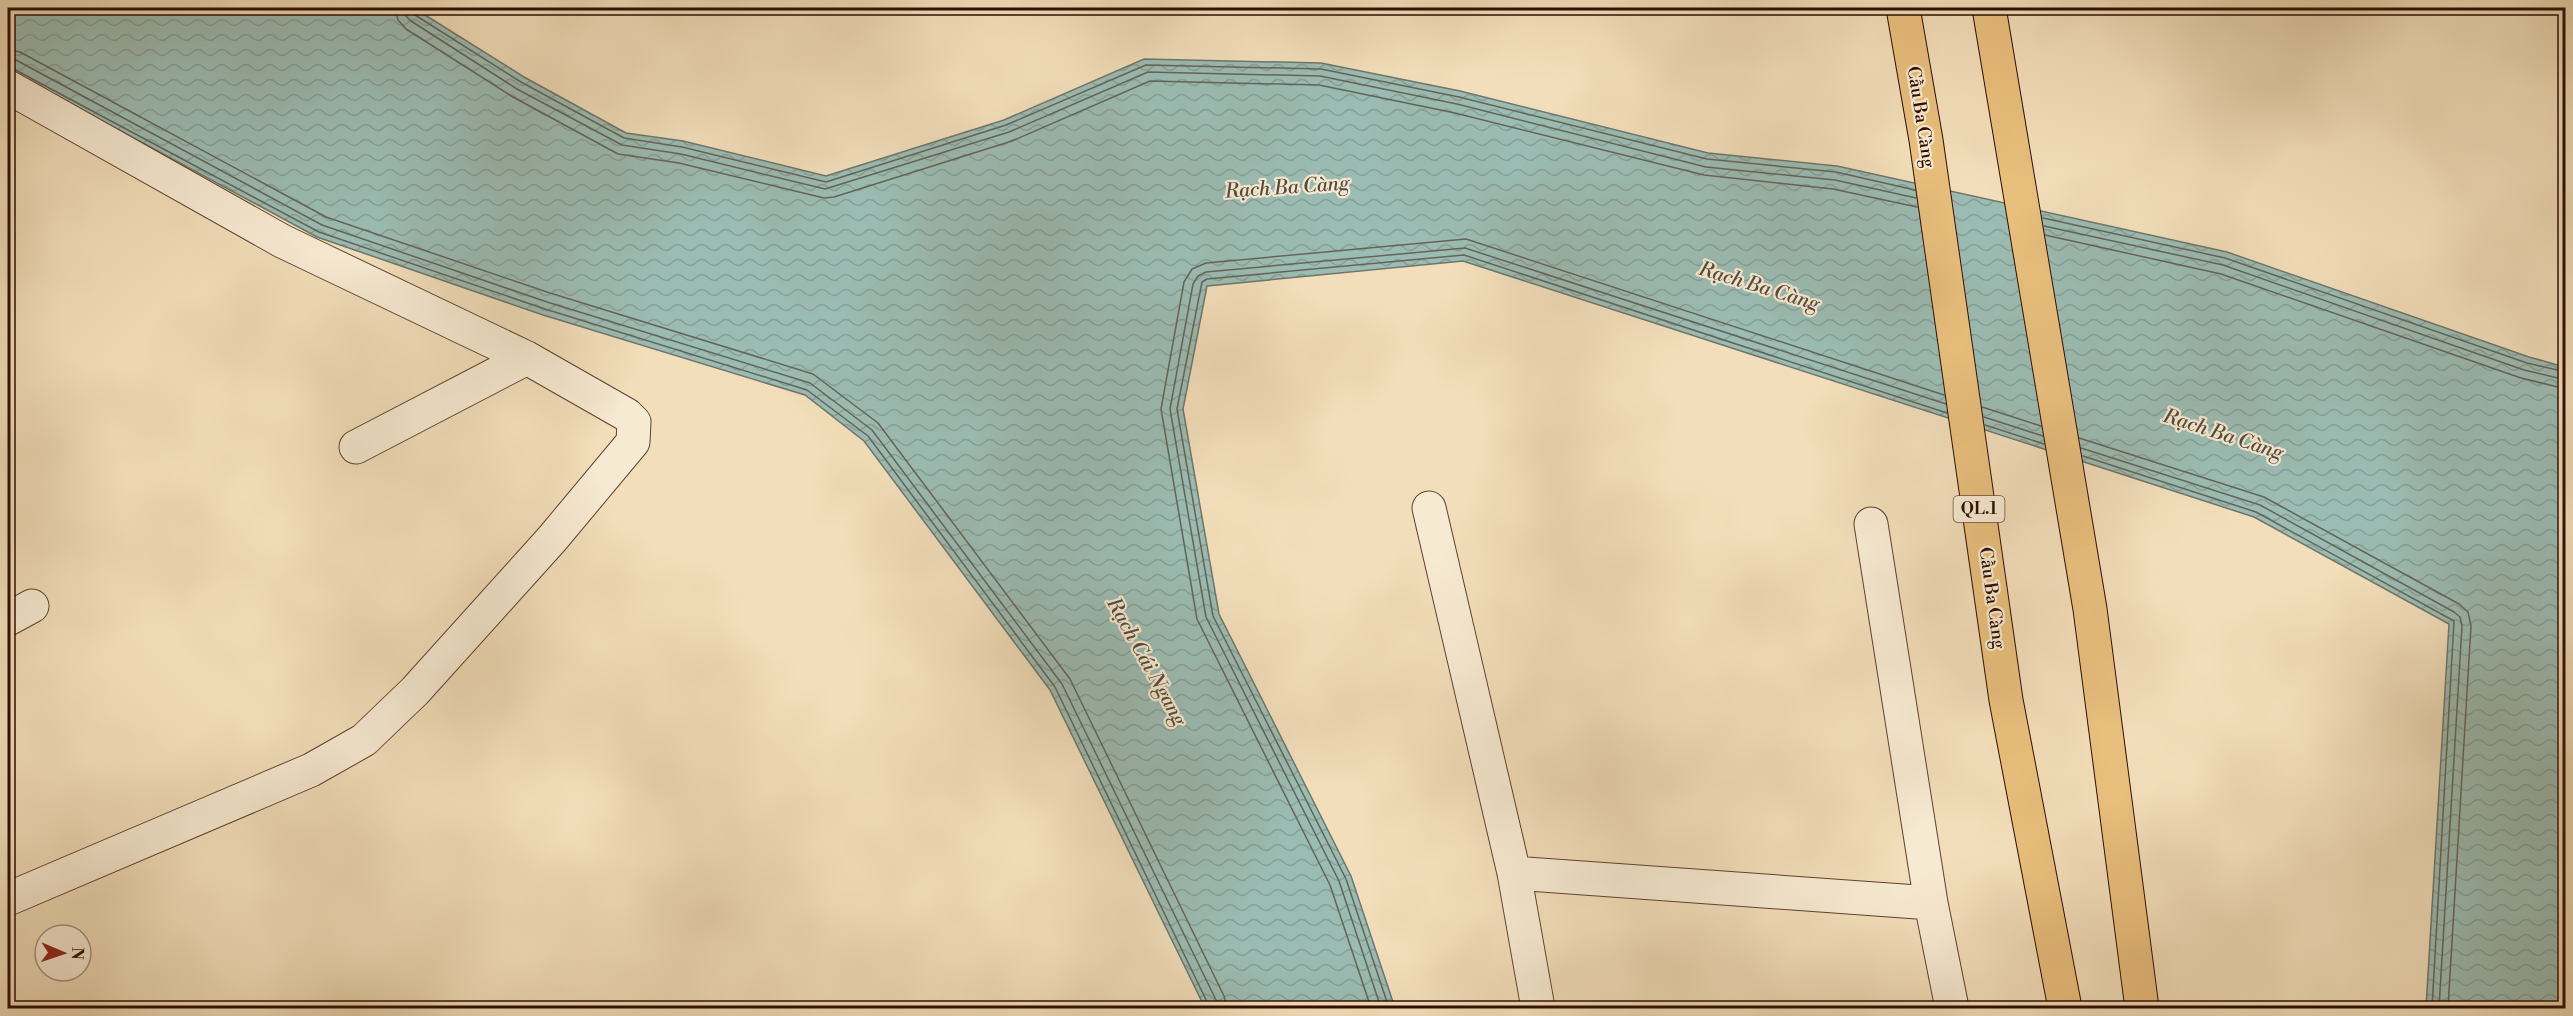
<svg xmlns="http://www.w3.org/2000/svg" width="2573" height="1016" font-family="'Libre Bodoni',serif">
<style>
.water{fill:url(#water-waves);stroke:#6f766b;stroke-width:1.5}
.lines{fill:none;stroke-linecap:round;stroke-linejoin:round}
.shore{stroke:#64645a;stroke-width:1.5}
.minor-casing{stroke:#5e412e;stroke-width:35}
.highway-casing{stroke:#2d0d00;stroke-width:35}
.minor{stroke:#f7ead2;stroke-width:33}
.highway{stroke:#e9bf7d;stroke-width:33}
.labels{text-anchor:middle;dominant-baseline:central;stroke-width:4.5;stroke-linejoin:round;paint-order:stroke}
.shield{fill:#f7ead2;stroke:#6a4f3f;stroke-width:1.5}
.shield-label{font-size:16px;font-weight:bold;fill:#2d0d00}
.street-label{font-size:18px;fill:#2d0d00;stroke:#f7ead2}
.water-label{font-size:20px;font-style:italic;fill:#544a3f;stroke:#f7ead2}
</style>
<defs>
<pattern id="water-waves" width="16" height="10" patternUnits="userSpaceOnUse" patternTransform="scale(1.5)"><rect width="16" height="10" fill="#9bbcb3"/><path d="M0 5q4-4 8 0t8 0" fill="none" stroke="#86a098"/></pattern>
</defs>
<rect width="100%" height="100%" fill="#f2deba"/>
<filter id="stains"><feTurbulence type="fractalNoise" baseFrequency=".00333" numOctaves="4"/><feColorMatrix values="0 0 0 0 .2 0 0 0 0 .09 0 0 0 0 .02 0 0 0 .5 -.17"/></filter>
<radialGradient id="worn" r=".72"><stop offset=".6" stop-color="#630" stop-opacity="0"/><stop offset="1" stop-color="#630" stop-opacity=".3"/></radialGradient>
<path class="water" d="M8 8H414L524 77 626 133 683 141 826 176 1004 120 1144 59 1321 63 1460 91 1708 153 1837 166 2227 252 2529 357 2565 367V1008H2426L2449 624 2254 517 1463 261 1207 286 1183 409 1219 614 1351 876 1395 1008H1205L1050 690 864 441 805 395 543 315 317 237 8 70Z"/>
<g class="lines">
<path class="shore" d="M395 8 398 20 406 29 513 97 618 154 679 163 824 198 834 197 1012 141 1150 81 1319 85 1455 113 1704 175 1833 189 1917 207
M404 8 406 16 411 21 517 89 622 145 681 154 825 189 1009 132 1148 72 1320 76 1457 104 1706 167 1835 180 1916 198
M412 8 415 15 521 82 624 138 682 147 826 182 1006 125 1146 65 1321 69 1459 97 1707 159 1836 172 1915 190
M8 49 20 52 326 217 550 293 813 374 878 423 1070 679 1224 996 1227 1008
M8 58 16 60 322 225 547 302 810 383 872 430 1062 684 1216 1000 1218 1008
M8 66 319 232 545 309 807 390 868 436 1055 687 1210 1008
M2043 218 2225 258 2527 363 2566 372
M2044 226 2223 265 2524 370 2566 380
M2045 235 2221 274 2521 378 2566 389
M1982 407 2041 426
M1984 417 2043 436
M1985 425 2044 444
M2079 438 2264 497 2459 604 2468 612 2471 626 2448 1008
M2081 448 2260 505 2454 612 2460 617 2462 626 2439 1008
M2083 456 2256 512 2454 621 2432 1008
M1371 1008 1330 885 1197 619 1161 409 1184 282 1192 269 1206 263 1466 239 1944 395
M1381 1008 1339 881 1206 617 1170 409 1193 284 1198 276 1206 272 1465 248 1946 404
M1389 1008 1346 879 1213 616 1177 409 1202 282 1207 279 1464 255 1947 413"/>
<defs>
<path id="minor" d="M8 87 282 241 527 358 627 415 634 422 633 442 552 539 415 691 364 740 311 770 8 899
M356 447 527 358
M1429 508 1514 873 1538 1008
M1871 524 1931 903 1952 1008
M8 619 32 606
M1514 873 1931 903"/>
<path id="highway" d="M1903 8 1926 140 2006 700 2065 1008
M1989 8 2090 609 2142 1008"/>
</defs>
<use href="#minor" class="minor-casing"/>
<use href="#highway" class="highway-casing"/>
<use href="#minor" class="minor"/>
<use href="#highway" class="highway"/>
</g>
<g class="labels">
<rect class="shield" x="1953.5" y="496" width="51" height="26" rx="4.5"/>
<g class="shield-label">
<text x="1979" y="509">QL.1</text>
</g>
<g class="street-label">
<text transform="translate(1921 117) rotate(81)">Cầu Ba Càng</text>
<text transform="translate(1992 598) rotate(82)">Cầu Ba Càng</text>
</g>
<g class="water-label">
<text transform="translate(1287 188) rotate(-4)">Rạch Ba Càng</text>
<text transform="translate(1759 287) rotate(17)">Rạch Ba Càng</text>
<text transform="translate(2223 435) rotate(18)">Rạch Ba Càng</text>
<text transform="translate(1146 662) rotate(61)">Rạch Cái Ngang</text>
</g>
</g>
<rect width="2573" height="1016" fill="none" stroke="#f2deba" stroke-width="30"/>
<rect x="9" y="9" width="2555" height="998" fill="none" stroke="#2d0d00" stroke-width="3"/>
<rect x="15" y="15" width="2543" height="986" fill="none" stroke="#2d0d00" stroke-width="1.5"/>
<g transform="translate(63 953) rotate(92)"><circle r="28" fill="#f7ead2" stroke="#a6927e" stroke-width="1.5"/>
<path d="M0-4.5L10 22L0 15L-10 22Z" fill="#8f2418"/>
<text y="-9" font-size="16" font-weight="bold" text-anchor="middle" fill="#2d0d00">N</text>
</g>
<rect width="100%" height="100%" filter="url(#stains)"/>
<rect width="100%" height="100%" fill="url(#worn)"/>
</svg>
